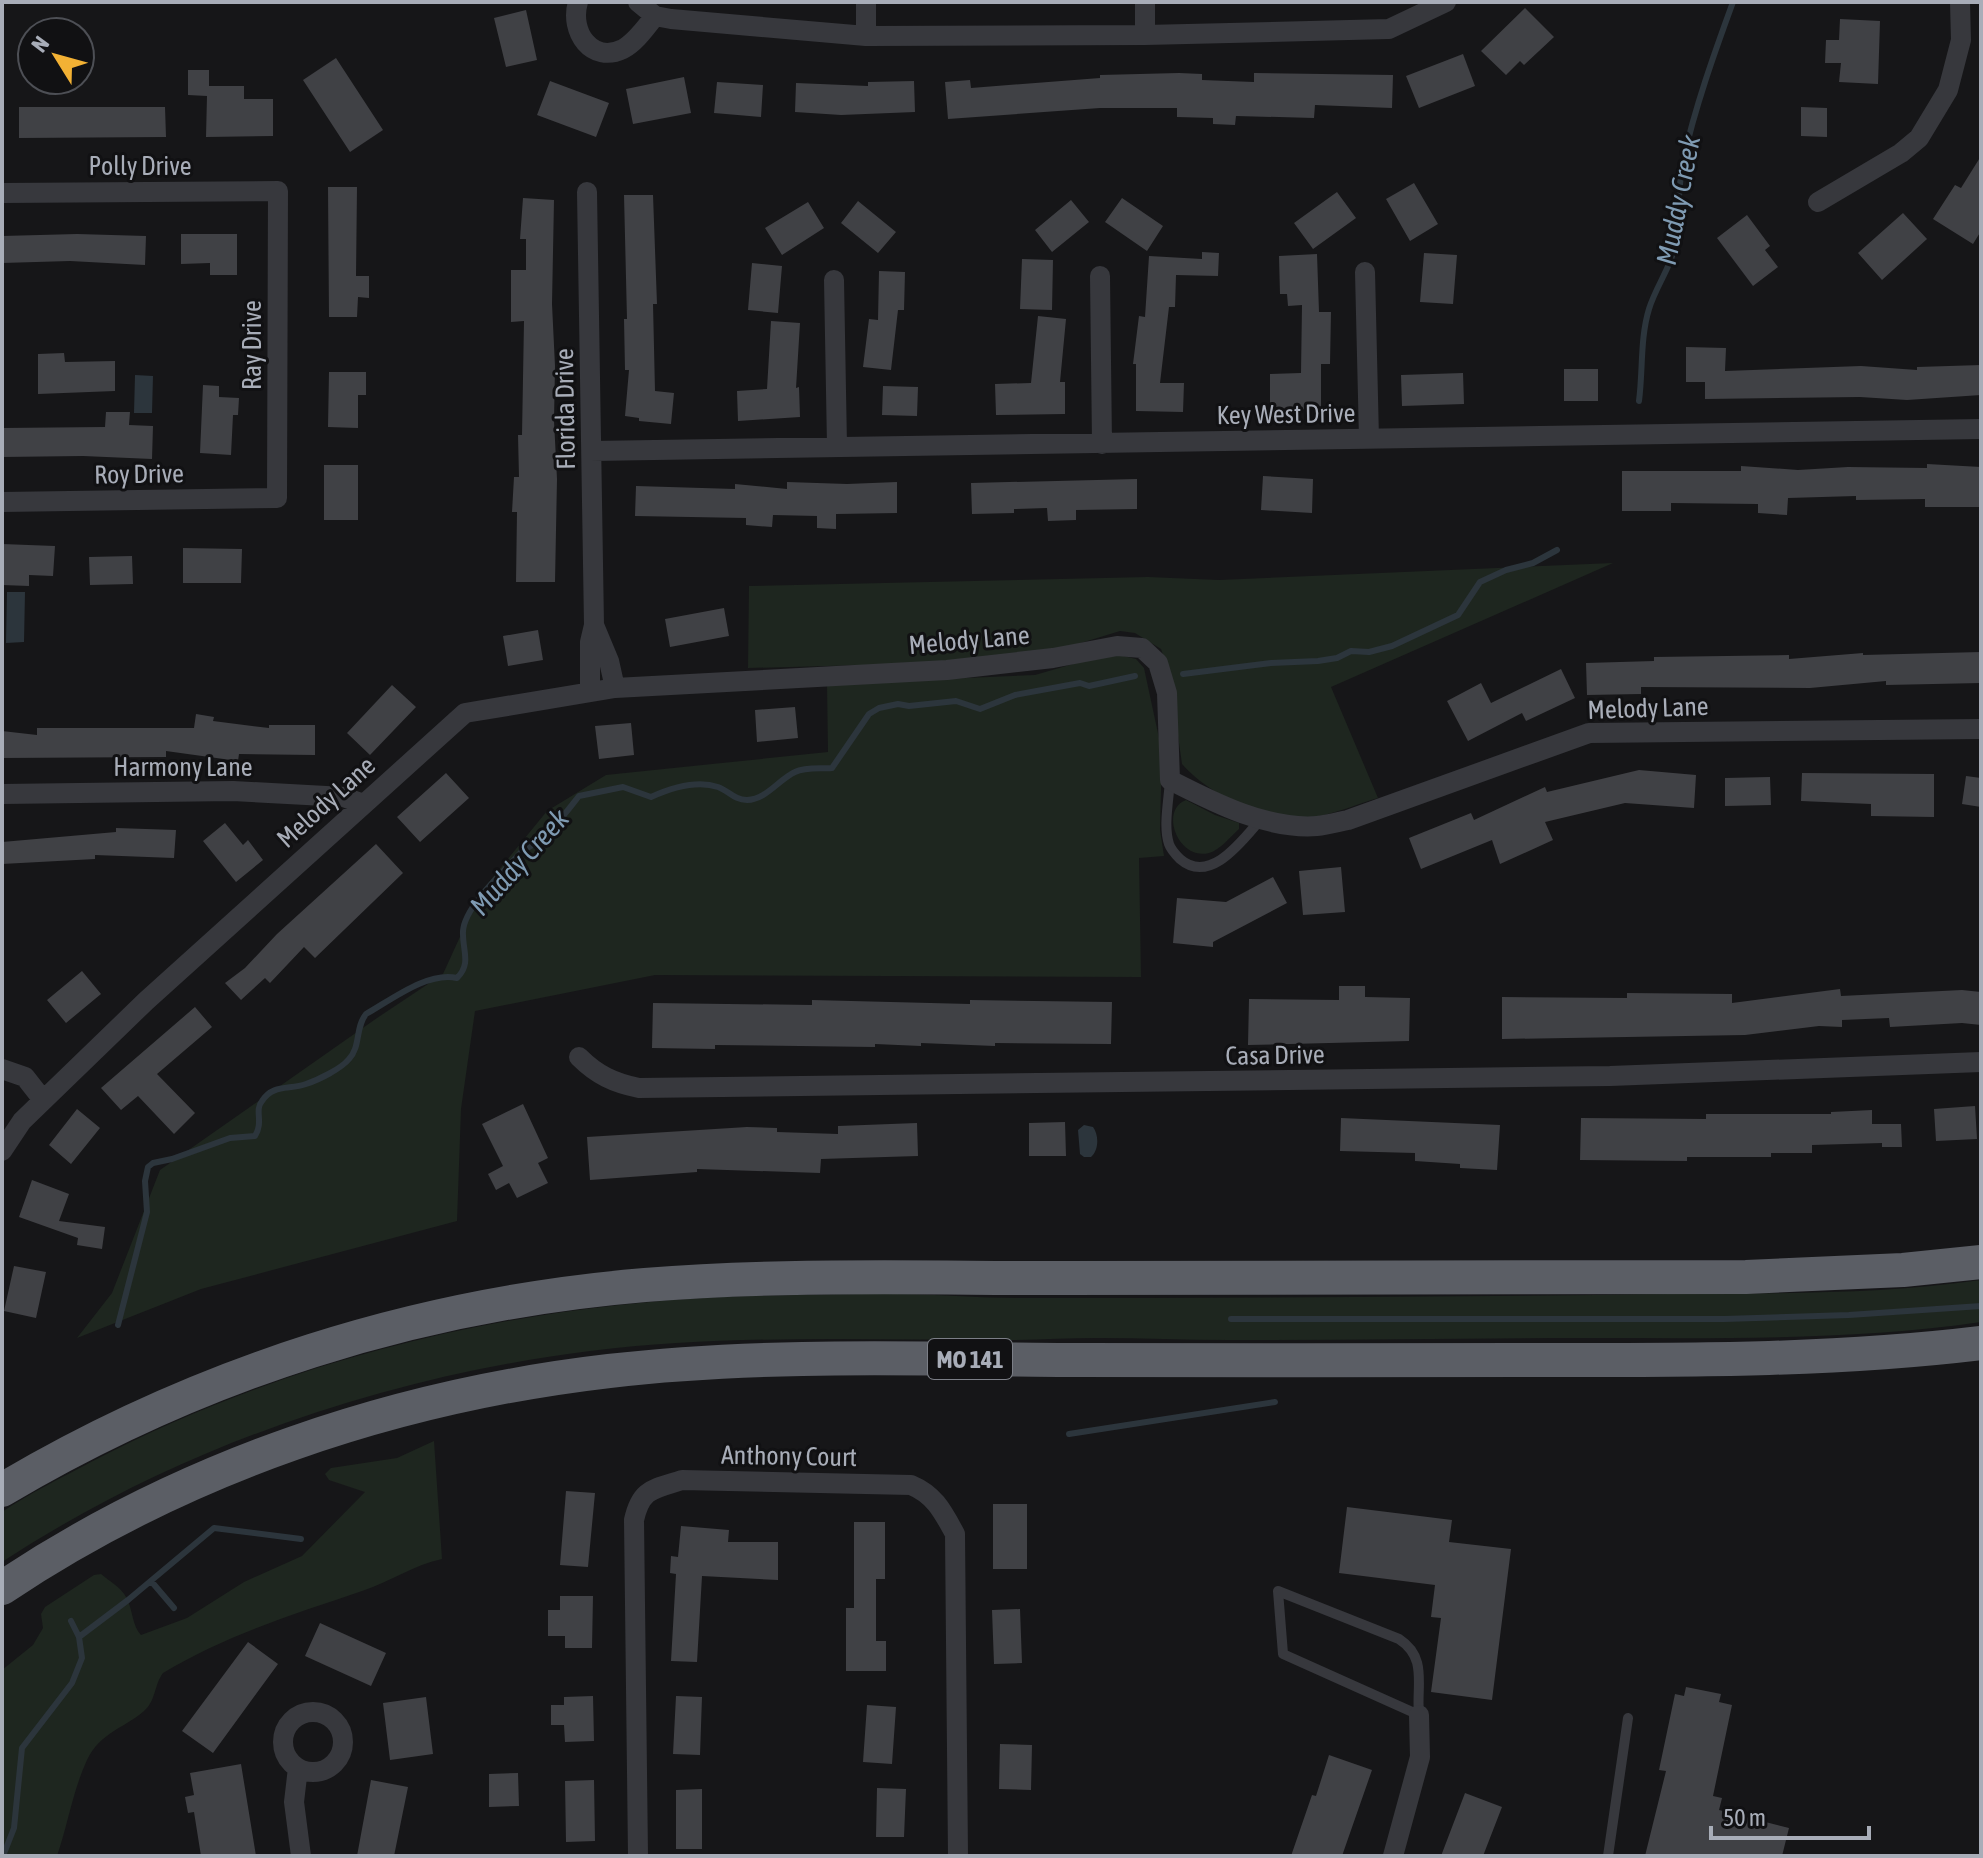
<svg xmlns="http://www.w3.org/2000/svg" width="1983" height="1858" font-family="'Asap Condensed',sans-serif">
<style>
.green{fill:#1e261f}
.water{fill:#2c353c}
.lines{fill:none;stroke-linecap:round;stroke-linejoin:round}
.stream{stroke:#2c353c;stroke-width:6}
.building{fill:#404145}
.service{stroke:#37383d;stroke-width:10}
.minor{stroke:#37383d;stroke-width:20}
.trunk{stroke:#5b5e65;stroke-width:34}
.labels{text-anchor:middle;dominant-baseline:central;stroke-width:6;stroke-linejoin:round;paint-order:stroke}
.shield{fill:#111113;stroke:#7b7e86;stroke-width:2}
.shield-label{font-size:24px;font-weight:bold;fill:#a8adb8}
.street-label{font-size:26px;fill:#a8adb8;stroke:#111113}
.water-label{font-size:28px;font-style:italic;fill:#7f9bb3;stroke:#111113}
</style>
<rect width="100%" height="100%" fill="#161618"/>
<path class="green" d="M1613 563 1331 687 1378 798C1360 803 1342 811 1324 815 1275 825 1214 800 1182 764L1169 672 1161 649 1135 633 1120 631 1022 661 748 668 749 586 1148 577 1219 580Z
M1111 653 1136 659 1144 668 1162 752 1160 830 1164 856 1139 858 1141 977 655 975 475 1011 461 1109 457 1221 201 1289 77 1338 112 1293 160 1170 377 1018 443 974 480 893 547 811 606 775 828 752 827 684 1035 675Z
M1186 800 1215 815 1239 823V829C1230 837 1220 850 1209 853 1178 861 1159 810 1186 800Z
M1981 1280V1322C1851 1341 1717 1338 1585 1338 1467 1338 1348 1340 1230 1340 1186 1340 1142 1338 1098 1338 1067 1338 1037 1340 1006 1340 870 1340 726 1334 590 1351 383 1377 176 1448 2 1562V1512C30 1493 61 1478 91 1462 286 1360 503 1307 723 1297 781 1295 839 1294 896 1294 936 1294 977 1298 1018 1298 1234 1298 1451 1297 1667 1294 1772 1293 1877 1295 1981 1280Z
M434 1441 442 1559C413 1565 390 1582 362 1591 292 1615 228 1634 163 1673 154 1685 156 1701 144 1711 123 1729 101 1732 87 1760 73 1790 68 1824 57 1856H2V1670L33 1645 43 1628 41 1614 45 1607 94 1575 101 1574C109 1581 121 1587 126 1597 133 1609 132 1626 141 1635L187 1618 244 1582 302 1556 365 1492 329 1480 325 1474 331 1468 397 1458Z"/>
<path class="water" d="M135 375 153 376 152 413H134Z
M7 592H25L24 642 6 643Z
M1084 1125 1093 1127C1099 1135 1099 1150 1091 1157H1084L1080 1154 1078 1130Z"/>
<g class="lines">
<path class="stream" d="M1639 401C1643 371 1640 338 1649 309 1656 286 1672 266 1676 241 1679 214 1678 187 1683 161 1695 107 1714 54 1733 2
M1183 674 1271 663 1318 661 1337 658 1351 651 1369 652 1392 646 1458 615 1480 582 1506 570 1533 563 1557 550
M1231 1319H1724L1849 1315 1981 1306
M118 1325 147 1212 145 1181 148 1167 153 1163 172 1159 230 1138 255 1136C264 1121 254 1111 262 1101 273 1084 289 1090 306 1084 318 1080 341 1069 349 1059 361 1046 355 1028 366 1014 391 1000 428 971 457 978 472 963 462 950 463 931 465 905 506 870 523 850 546 840 564 815 579 796L623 787 651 797C671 788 697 780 718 787 729 791 734 800 747 800 767 799 778 780 795 772 805 767 820 769 832 768L869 714 879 708 898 704 909 706 956 701 980 709 1015 695 1080 683 1089 686 1135 676
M1069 1434 1275 1402
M151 1581 174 1608
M79 1637 128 1600 214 1528 301 1539
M3 1856 14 1828 22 1748 72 1683 82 1658 79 1637 71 1621"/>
</g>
<path class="building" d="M1525 8 1554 37 1524 65 1520 61 1506 75 1481 51Z
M526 10 537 60 506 67 494 18Z
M1840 19 1880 21 1878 84 1839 82 1841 63H1825L1826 40H1839Z
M1463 54 1475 86 1419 108 1406 76Z
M336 58 383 130 350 152 303 80Z
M188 70H209V86H244V99H273V136L206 137 207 96 188 95Z
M1179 73 1202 74V80L1254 82V73L1393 75 1392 108 1315 105 1314 118 1236 116 1235 125 1213 124V118L1177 117V108H1100L948 119 945 82 970 80 971 88 1100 78V75Z
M684 77 691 113 633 124 626 89Z
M550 81 609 103 596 137 537 115Z
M914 81 915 112 841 115 795 112 796 83 868 86V82Z
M717 82 763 85 761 117 714 113Z
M19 107H165L166 137 19 138Z
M1801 107 1827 108V137L1801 136Z
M1981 156V231L1973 244 1933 219 1955 185 1961 188Z
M1414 183 1438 224 1410 241 1386 199Z
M328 187H357L356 276H369V298L358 297 357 317H329Z
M1337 192 1356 218 1313 249 1294 223Z
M624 195H653L657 304H653L655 391 674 393 671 424 639 421V418L625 416 629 370H625L624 319H627Z
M523 198 554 200 552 304 555 366 554 421 557 479 555 582H516L517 512H512L514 477H519L518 435H522L524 321 511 322V270H526V239H520Z
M1122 198 1163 226 1147 251 1105 222Z
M1071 200 1089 222 1052 252 1035 230Z
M858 201 896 232 878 253 841 223Z
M808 202 824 228 782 255 765 228Z
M1903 213 1927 239 1882 280 1858 253Z
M1747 215 1770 246 1765 250 1778 267 1753 286 1717 238Z
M77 234 146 236 145 265 70 261 2 263V236Z
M181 234H237V275H210V263L181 264Z
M1202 252 1219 253 1218 276 1176 275 1175 307H1169L1160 383H1184L1183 412 1136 411V364H1133L1139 316 1145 317 1149 256 1202 259Z
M1424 253 1457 255 1453 304 1420 302Z
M1317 254 1319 312H1331L1330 364H1321V409L1270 410V374L1301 373 1302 305 1288 306 1287 294H1280L1279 256Z
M1022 259 1053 260 1052 310 1020 309Z
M752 263 782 266 778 313 748 310Z
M879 271 905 272 904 310H898L891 370 863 367 869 319 878 320Z
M1038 316 1066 319 1060 382H1065V414L996 415 995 384 1031 383Z
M771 321 800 323 796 388 799 387 800 417 738 421 737 391 767 389Z
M1686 347 1726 348 1725 371 1861 366 1917 370V367L1981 365V395L1907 400 1860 397 1705 399V382H1686Z
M64 353 65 362 115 361V391L38 394V354Z
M1564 369H1598V401H1564Z
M329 372H366V395H358V428L328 427Z
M1463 373 1464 404 1402 406 1401 375Z
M203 385 219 386V397L239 398 238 415H233L231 455 200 453Z
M883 386 918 387 917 416 882 415Z
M106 412H130L129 425 153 426 152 459 83 456 2 457V428L105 427Z
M1927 464 1981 467V507H1925V499L1856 500V496L1788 498 1787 515 1758 513V504L1671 503V511H1622V471H1741V466L1798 470 1848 467 1927 468Z
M324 465H358V520H324Z
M1263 476 1313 479 1312 513 1261 510Z
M1137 479V509L1076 510V520L1048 521 1047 508 1014 509V513L972 514 971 483Z
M787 482 847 484 897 482V513L836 514V529L817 528V516L773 515 772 527 746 525V518L635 516 636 486 735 489V484L787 489Z
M2 544 55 546 53 576 29 575V586L2 585Z
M183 548 242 549 241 583H183Z
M132 556 133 584 90 585 89 557Z
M724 608 729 636 670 647 665 619Z
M538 630 543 660 508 666 503 636Z
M1981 652V683L1886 685V681L1810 688 1641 687V694L1587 695 1586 663 1654 661V657L1789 655V659L1863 653V655Z
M1561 669 1575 698 1526 721 1522 713 1468 741 1447 701 1481 683 1491 703Z
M392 685 416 707 370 755 347 733Z
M795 707 798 738 757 742 755 710Z
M196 714 214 717 213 721 269 728V725H315V755L239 754 238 761 166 751V757L2 758V731L37 735V728H194Z
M631 723 634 755 599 759 595 726Z
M1639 770 1696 775 1694 808 1625 803 1545 822 1553 840 1500 864 1492 840 1421 869 1409 838 1471 813 1474 820 1545 787 1547 792Z
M446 773 469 798 420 842 397 817Z
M1802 773 1934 774V817L1871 816V804L1801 801Z
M1966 776 1981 778V807L1962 804Z
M1770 777 1771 805 1725 806V778Z
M225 823 243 845 248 840 263 860 236 882 203 841Z
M116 828 176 830 174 858 95 855V859L2 864V842L116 832Z
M376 844 403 873 315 958 304 947 270 983 265 978 241 1000 225 983 245 968 277 934Z
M1341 867 1345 912 1303 915 1299 871Z
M1273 877 1287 903 1213 942V947L1173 943 1177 898 1226 902Z
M82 971 101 994 66 1023 47 1000Z
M1339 986H1365V997L1410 998 1409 1041 1248 1045 1249 999 1339 1000Z
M1840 989 1841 996 1962 990 1981 992V1025L1962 1023 1890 1027 1889 1018 1842 1020V1027L1819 1026 1745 1035 1502 1039V997L1627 998V993L1732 994V1003Z
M812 1000 970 1004V1000L1112 1002 1111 1044 995 1043V1046L921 1043V1046L875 1044V1047L715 1045V1049L652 1048 653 1003 812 1005Z
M195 1007 212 1027 157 1074 195 1113 174 1134 138 1096 121 1110 101 1088Z
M523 1104 548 1158 538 1163 548 1183 517 1198 509 1183 496 1190 488 1174 503 1166 482 1124Z
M1975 1106 1977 1139 1936 1141 1934 1109Z
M77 1109 100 1128 71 1164 49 1145Z
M1872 1110V1124H1901L1902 1147H1882V1143L1812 1145V1153H1771V1157H1687V1161L1580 1160 1581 1118 1706 1119V1114H1831V1112Z
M1341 1118 1500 1125 1497 1170 1460 1168V1164L1415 1161V1153L1340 1151Z
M1065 1122 1066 1156H1029V1123Z
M917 1123 918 1156 821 1159 820 1173 697 1169V1172L590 1180 587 1137 747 1127 777 1128V1132L838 1134V1126Z
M32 1180 69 1194 59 1221 105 1227 102 1249 77 1245 78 1238 19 1217Z
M14 1266 46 1272 36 1318 4 1311Z
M566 1491 595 1493 588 1567 560 1565Z
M993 1504H1027V1569H993Z
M1347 1507 1452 1520 1449 1542 1511 1549 1492 1700 1431 1692 1441 1618 1431 1617 1435 1585 1339 1573Z
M854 1522H885V1579H876V1641H886V1671H846V1608H854Z
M681 1526 729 1530 728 1542H778V1580L702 1576 697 1662 671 1661 676 1574 670 1573 671 1556 678 1557Z
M560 1596H593L592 1648H565V1636H548V1610H560Z
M1020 1609 1022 1663 994 1664 992 1610Z
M320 1623 386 1653 371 1686 305 1656Z
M248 1642 278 1664 213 1753 182 1731Z
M1686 1687 1721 1694 1719 1702 1732 1705 1713 1796 1722 1798 1719 1810 1789 1828 1782 1856H1645L1666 1771 1659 1770 1675 1694 1684 1696Z
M593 1696 594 1741 565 1742 564 1725H551V1705H564V1697Z
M676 1696 702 1697 700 1755 673 1754Z
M426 1697 433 1754 390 1760 383 1703Z
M867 1705 896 1707 892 1764 863 1762Z
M1000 1744 1032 1745 1031 1790 999 1789Z
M1329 1755 1372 1770 1342 1856H1291L1312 1795 1316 1796Z
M241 1764 256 1856H201L194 1812 188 1813 185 1797 194 1795 190 1773Z
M518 1773 519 1806 489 1807V1774Z
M371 1780 408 1787 394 1856H357Z
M594 1780 595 1841 566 1842 565 1781Z
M877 1788 906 1789 904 1837H876Z
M702 1789V1849H676V1790Z
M1465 1793 1502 1807 1483 1856H1441Z"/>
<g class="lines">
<path class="service" d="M1170 780C1169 799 1163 826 1169 844 1171 850 1176 855 1180 859 1211 886 1244 838 1262 818
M1278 1591 1399 1639C1428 1658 1416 1685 1419 1715L1283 1654Z
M1608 1856 1628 1718"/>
<path class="minor" d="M578 2C569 32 592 64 623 49 636 42 646 27 655 16
M638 2 655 16 671 19 866 36 1145 35 1389 29 1446 2
M866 2V36
M1145 2V35
M587 192 594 625 590 642V692
M2 193 278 191 277 498 2 502
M1818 202 1901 153 1919 138 1948 90 1961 40 1960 2
M1365 272 1369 439
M1100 276 1102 444
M834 280 837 446
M592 451 1981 429
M594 625 609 661 615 688
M2 794 233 791 344 797 363 804
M579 1057C597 1075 614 1083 639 1088L1610 1076 1981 1062
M2 1069 25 1077 43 1100
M2 1151 22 1121 146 1001 465 713 615 688 947 670 1053 658 1117 646 1142 648 1158 663 1167 693 1170 780C1213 802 1267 830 1317 826 1327 825 1338 822 1348 820L1589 733 1981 729
M283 1742a30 30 0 1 1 60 0a30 30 0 1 1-60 0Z
M298 1768 294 1802 301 1856
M638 1856 634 1520C641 1488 654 1489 682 1480L911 1485C935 1495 943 1512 955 1534L958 1856
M1393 1856 1420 1757 1419 1715"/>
<path class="trunk" d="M2 1490C199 1373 417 1304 645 1285 782 1274 919 1278 1057 1278 1287 1277 1517 1279 1746 1277L1903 1270 1981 1262
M2 1588C183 1467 394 1396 609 1371 763 1353 922 1359 1077 1360 1229 1361 1382 1360 1534 1360 1684 1360 1832 1361 1981 1343"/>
</g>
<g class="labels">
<rect class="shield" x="928" y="1339" width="84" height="40" rx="6"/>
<g class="shield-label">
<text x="970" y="1359">MO 141</text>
</g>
<g class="street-label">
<text x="140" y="166">Polly Drive</text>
<text transform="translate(252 345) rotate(-90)">Ray Drive</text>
<text transform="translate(565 409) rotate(-91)">Florida Drive</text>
<text transform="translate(1286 414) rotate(-1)">Key West Drive</text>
<text transform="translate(139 474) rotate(-1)">Roy Drive</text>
<text transform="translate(969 640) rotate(-5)">Melody Lane</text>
<text transform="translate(1648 708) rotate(-2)">Melody Lane</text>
<text x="183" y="767">Harmony Lane</text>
<text transform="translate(326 802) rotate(-42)">Melody Lane</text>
<text transform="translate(1275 1055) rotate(-1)">Casa Drive</text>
<text transform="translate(789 1456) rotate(1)">Anthony Court</text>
</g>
<g class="water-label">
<text transform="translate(1678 200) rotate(-79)">Muddy Creek</text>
<text transform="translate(519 862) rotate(-48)">Muddy Creek</text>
</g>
</g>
<rect width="1983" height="1858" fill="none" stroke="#a8adb8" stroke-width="8"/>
<g transform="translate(56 56) rotate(307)"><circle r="38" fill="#111113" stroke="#4d4f55" stroke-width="2"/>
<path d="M0-6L14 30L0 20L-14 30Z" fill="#f2b134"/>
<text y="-12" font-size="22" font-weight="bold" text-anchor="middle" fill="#a8adb8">N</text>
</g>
<path d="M1711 1826v12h158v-12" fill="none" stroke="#a8adb8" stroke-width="4"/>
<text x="1723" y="1826" font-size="24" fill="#a8adb8" stroke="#111113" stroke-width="6" paint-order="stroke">50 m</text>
</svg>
